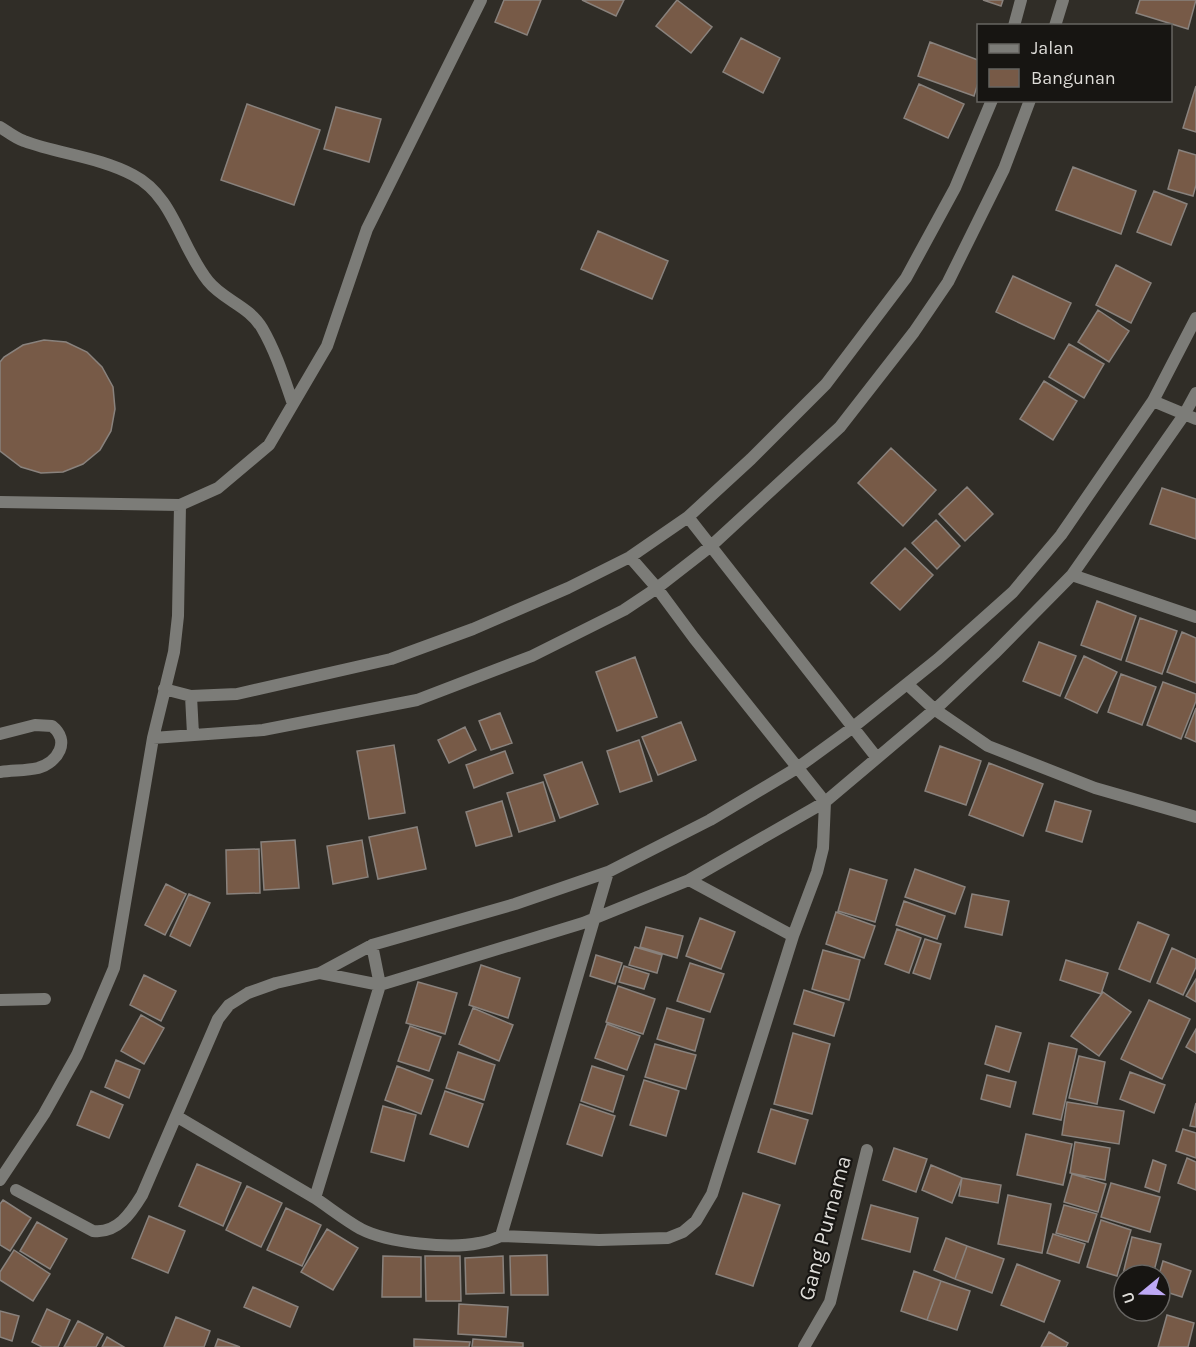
<svg xmlns="http://www.w3.org/2000/svg" width="1196" height="1347" font-family="Karla,sans-serif">
<style>
.building{fill:#775a47;stroke:#89827d;stroke-width:1.5}
.lines{fill:none;stroke-linecap:round;stroke-linejoin:round}
.minor{stroke:#7c7c78;stroke-width:12}
.labels{text-anchor:middle;dominant-baseline:central;stroke-width:4.5;stroke-linejoin:round;paint-order:stroke}
.street-label{font-size:22px;fill:#dfddd9;stroke:#171512}
</style>
<rect width="100%" height="100%" fill="#302d27"/>
<path class="building" d="M504 0H541L527 35 495 22Z
M582 0H624L616 16Z
M677 0 712 27 691 53 656 26Z
M983 0H1003L1001 6Z
M1140 0H1196L1188 29 1136 13Z
M741 38 780 58 763 93 723 72Z
M930 42 978 60V83L974 96 918 76Z
M919 84 964 104 948 138 904 118Z
M1196 86V132L1183 128Z
M247 104 320 130 294 205 221 180Z
M336 107 381 119 369 162 324 149Z
M1179 150 1196 155V185L1193 196 1168 189Z
M1073 167 1136 191 1121 234 1056 210Z
M1154 191 1187 204 1171 245 1137 232Z
M598 231 668 261 652 299 581 269Z
M1116 265 1151 283 1131 323 1096 305Z
M1013 276 1071 303 1054 339 996 312Z
M1098 310 1129 331 1109 362 1078 342Z
M44 340 66 342 87 352 102 367 113 387 115 409 111 431 100 450 83 464 63 472 41 473 21 467 0 451V362L4 357 23 345Z
M1069 344 1104 364 1084 398 1049 377Z
M1044 381 1077 401 1053 440 1020 419Z
M891 448 936 490 903 526 858 483Z
M967 487 993 514 965 541 939 514Z
M1162 488 1196 499V539L1150 524Z
M936 520 960 546 937 569 912 543Z
M905 548 933 575 900 610 871 583Z
M1097 601 1136 616 1121 660 1081 645Z
M1140 618 1177 631 1162 674 1126 661Z
M1182 632 1196 638V683L1167 672Z
M1039 642 1076 656 1060 696 1023 681Z
M1084 656 1117 672 1097 713 1065 698Z
M635 657 657 717 617 731 596 672Z
M1121 674 1156 687 1142 725 1108 712Z
M1163 682 1196 694V701L1181 739 1147 725Z
M1196 708V742L1185 737Z
M500 713 512 743 491 750 479 721Z
M681 722 696 760 658 775 642 737Z
M465 727 476 750 449 763 438 740Z
M639 740 652 781 620 792 607 751Z
M394 745 405 813 369 819 357 751Z
M940 746 981 761 966 805 925 791Z
M505 751 513 773 474 788 466 765Z
M582 762 598 804 560 818 544 775Z
M989 763 1043 784 1023 836 969 815Z
M543 782 555 821 519 832 507 793Z
M502 801 512 836 476 846 466 812Z
M1055 801 1091 811 1082 842 1046 831Z
M417 827 426 869 378 879 369 837Z
M295 840 299 888 264 890 261 842Z
M362 840 368 877 333 884 327 846Z
M259 849 260 893 227 894 226 850Z
M850 869 887 880 875 922 838 911Z
M915 869 965 887 955 914 905 897Z
M166 884 186 894 165 935 145 925Z
M189 894 210 903 190 946 170 936Z
M972 894 1009 901 1002 935 965 927Z
M904 901 945 916 937 939 896 925Z
M836 912 875 926 864 958 826 944Z
M700 918 735 932 721 969 686 956Z
M1138 922 1169 935 1150 982 1119 969Z
M646 927 683 936 677 958 640 947Z
M897 929 921 938 909 973 885 964Z
M925 939 941 944 930 979 913 973Z
M635 947 662 955 657 973 629 965Z
M1172 948 1196 959V967L1183 995 1157 983Z
M823 950 860 960 849 1000 812 989Z
M596 955 622 963 615 984 590 976Z
M1066 960 1108 973 1101 994 1060 980Z
M690 963 724 974 710 1012 677 1001Z
M481 965 520 978 508 1018 469 1005Z
M624 966 649 974 644 989 619 982Z
M144 975 176 991 161 1021 130 1005Z
M1196 979V1002L1186 996Z
M418 982 457 993 445 1034 406 1023Z
M618 986 655 999 643 1034 606 1022Z
M804 990 844 1003 834 1036 794 1024Z
M1103 992 1131 1012 1099 1056 1071 1036Z
M1149 1000 1190 1019 1162 1079 1121 1059Z
M473 1008 513 1025 499 1061 459 1044Z
M667 1008 704 1019 695 1051 657 1039Z
M141 1015 164 1028 144 1064 121 1051Z
M607 1024 640 1036 627 1070 595 1058Z
M410 1026 441 1037 429 1071 398 1061Z
M996 1026 1021 1033 1009 1072 985 1064Z
M1196 1029V1053L1186 1047Z
M793 1033 830 1044 812 1114 774 1104Z
M1049 1043 1077 1049 1061 1120 1033 1114Z
M655 1044 696 1055 686 1089 645 1077Z
M458 1052 495 1065 484 1100 446 1088Z
M1079 1056 1105 1062 1097 1104 1069 1098Z
M116 1060 140 1070 129 1098 105 1087Z
M397 1066 433 1080 421 1114 385 1100Z
M592 1066 624 1076 613 1112 581 1101Z
M1130 1072 1165 1085 1154 1113 1120 1099Z
M987 1075 1016 1082 1010 1107 981 1099Z
M644 1080 679 1091 666 1136 630 1125Z
M91 1091 123 1105 109 1138 77 1125Z
M445 1091 483 1104 468 1147 430 1134Z
M1067 1102 1124 1111 1119 1144 1062 1135Z
M1196 1103V1127L1190 1126Z
M580 1104 615 1116 602 1156 567 1144Z
M383 1106 416 1115 404 1161 371 1152Z
M771 1109 808 1120 795 1164 758 1152Z
M1183 1129 1196 1133V1158L1176 1151Z
M1026 1134 1072 1144 1063 1185 1017 1175Z
M1075 1142 1110 1148 1105 1180 1070 1173Z
M894 1148 927 1159 916 1192 883 1180Z
M1187 1158 1196 1162V1190L1178 1183Z
M1153 1160 1166 1165 1159 1192 1145 1187Z
M197 1164 241 1183 223 1226 179 1206Z
M931 1165 962 1178 952 1203 922 1190Z
M1072 1174 1106 1184 1098 1212 1064 1202Z
M962 1178 1001 1185 998 1203 959 1196Z
M1111 1183 1160 1197 1150 1232 1101 1217Z
M247 1186 282 1203 261 1247 226 1230Z
M743 1193 780 1205 753 1286 716 1274Z
M1008 1195 1051 1204 1042 1253 998 1244Z
M3 1200 31 1218 10 1251 0 1245V1204Z
M871 1205 918 1218 910 1252 862 1239Z
M1064 1205 1097 1214 1088 1242 1056 1233Z
M286 1208 321 1225 302 1266 267 1250Z
M149 1216 185 1231 168 1273 132 1258Z
M1101 1220 1131 1230 1117 1276 1087 1267Z
M37 1222 67 1239 50 1269 20 1251Z
M327 1229 358 1248 333 1290 301 1272Z
M1053 1234 1085 1244 1079 1263 1047 1253Z
M1132 1237 1161 1244 1153 1275H1124V1279L1122 1278Z
M946 1238 967 1246 955 1279 934 1270Z
M967 1246 1004 1259 992 1293 955 1279Z
M14 1250 50 1274 33 1301 0 1280V1272Z
M547 1255 548 1295H511L510 1256Z
M383 1256 421 1257V1297H382Z
M425 1256H460L461 1301H426Z
M503 1256 504 1293 466 1294 465 1258Z
M1163 1261 1191 1271 1182 1297 1160 1290 1159 1275Z
M1017 1264 1060 1281 1044 1322 1001 1305Z
M914 1271 941 1281 927 1320 901 1311Z
M941 1281 970 1291 957 1330 927 1320Z
M253 1287 298 1307 290 1327 244 1307Z
M459 1304 508 1307 506 1337 458 1334Z
M47 1309 70 1320 58 1347H42L32 1342Z
M0 1311 19 1316 12 1341 0 1337Z
M1167 1315 1194 1323 1188 1347H1158Z
M176 1317 210 1331 204 1347H164Z
M78 1321 103 1334 96 1347H64Z
M1049 1332 1068 1343 1066 1347H1041Z
M107 1337 124 1347H102Z
M218 1339 240 1347H215Z
M414 1339 470 1342 469 1347H414Z
M473 1339 523 1343V1347H472Z"/>
<g class="lines">
<path class="minor" d="M1014 26 1021 0
M1055 26 1063 0
M0 127C8 132 15 138 24 141 59 154 99 157 133 175 174 196 180 246 208 281 223 300 249 306 262 328 276 352 284 378 293 404L269 445 218 488 180 505 0 502
M1153 401 1196 419
M293 404 327 346 367 229 481 0
M688 517 877 758
M1072 575 1196 617
M907 684 934 709 988 746 1095 788 1196 817
M164 689 191 696 237 694 391 659 473 629 568 588 630 557 688 517 751 459 826 384 906 278 955 188 992 100
M191 696 193 734
M0 734 35 725 52 726C71 741 58 762 38 768 26 771 12 770 0 772
M153 738 263 730 417 700 532 656 624 610 657 588 711 546 840 427 914 332 948 282 1004 169 1030 100
M689 880 793 936
M372 945 380 985 315 1198C330 1208 345 1220 361 1229 388 1243 450 1249 479 1243 487 1242 494 1239 501 1236L608 872
M320 973 380 985 583 923 689 880 825 802 941 704 994 654 1072 575 1184 415 1196 393
M0 1000 45 999
M176 1116 315 1198
M0 1180 44 1114 77 1055 114 968 153 738 174 652 178 616 180 505
M16 1190 93 1231C117 1234 131 1213 142 1195L218 1019 229 1005 248 993 276 983 320 973 372 945 515 904 608 872 710 820 797 768 852 728 938 659 1013 592 1061 535 1153 401 1196 318
M501 1236 599 1240 668 1238 683 1232 696 1221 712 1194 793 936 817 872 823 848 825 802 694 638 657 588 630 557
M804 1347 830 1302 867 1150"/>
</g>
<g class="labels">
<g class="street-label">
<text transform="translate(825 1228) rotate(-75)">Gang Purnama</text>
</g>
</g>
<rect x="977" y="24" width="195" height="78" fill="#171512" stroke="#676562" stroke-width="1.5"/>
<rect x="989" y="44" width="30" height="9" fill="#7c7c78" stroke="#676562" stroke-width="1.5"/>
<text x="1031" y="54" font-size="18" fill="#dfddd9">Jalan</text>
<rect x="989" y="69" width="30" height="18" fill="#775a47" stroke="#676562" stroke-width="1.5"/>
<text x="1031" y="84" font-size="18" fill="#dfddd9">Bangunan</text>
<g transform="translate(1142 1293) rotate(251)"><circle r="28" fill="#171512" stroke="#676562" stroke-width="1.5"/>
<path d="M0-4.5L10 22L0 15L-10 22Z" fill="#bea9f5"/>
<text y="-9" font-size="16" font-weight="bold" text-anchor="middle" fill="#dfddd9">U</text>
</g>
</svg>
